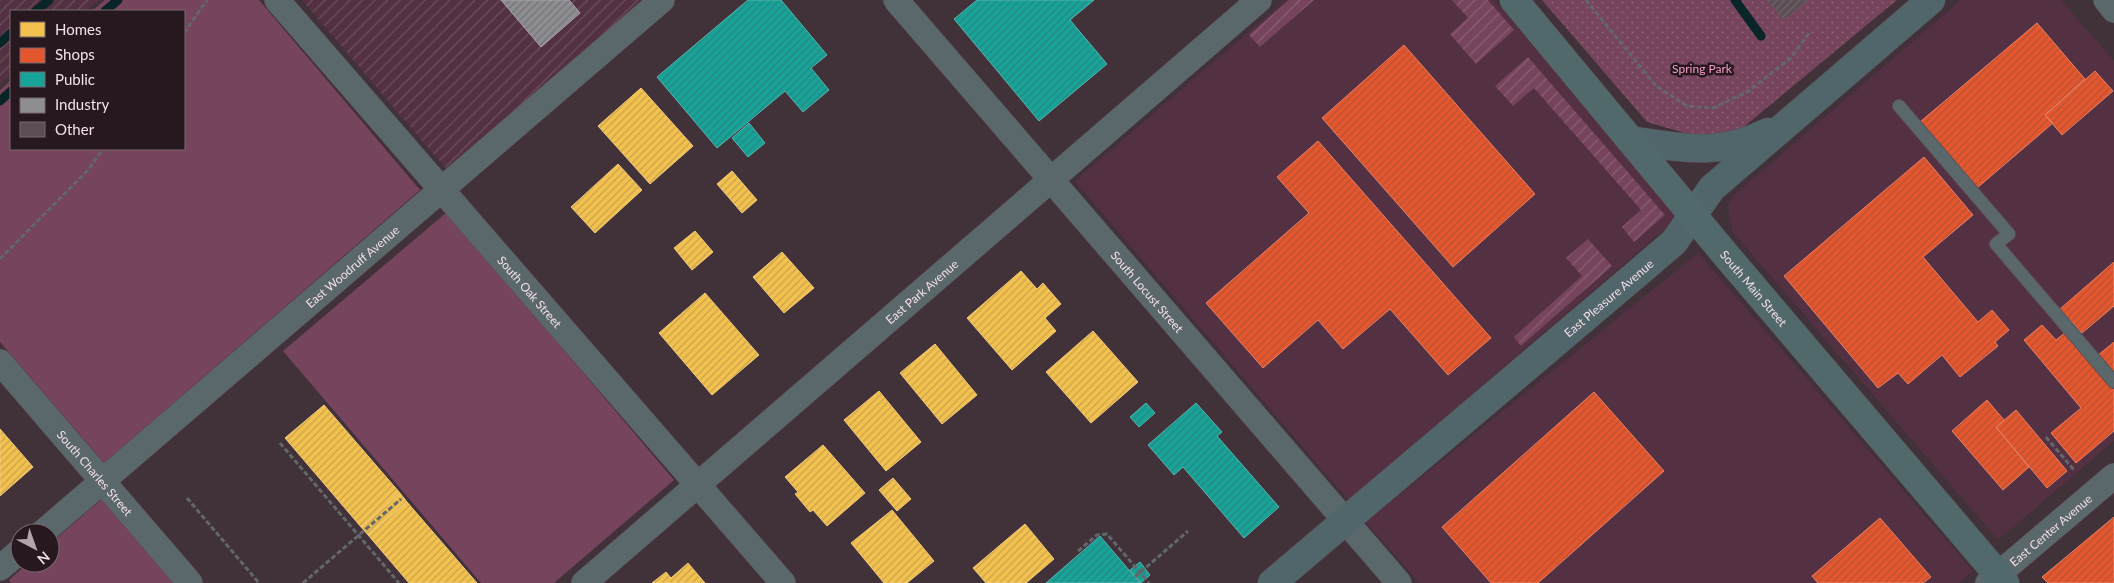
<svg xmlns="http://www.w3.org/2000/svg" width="2114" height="583" font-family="Lato,sans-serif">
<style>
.built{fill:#533142}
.industrial{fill:url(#industrial-furrows)}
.grass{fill:#76445c}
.park{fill:url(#park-dots)}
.garden{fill:url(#garden-furrows)}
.homes{fill:url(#homes-hatch);stroke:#f3ca7c}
.shops{fill:url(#shops-hatch);stroke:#e98066}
.public{fill:url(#public-hatch);stroke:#59b5b0}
.industry{fill:url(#industry-hatch);stroke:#aca6ac}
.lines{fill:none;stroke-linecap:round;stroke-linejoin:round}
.stream{stroke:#0a2527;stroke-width:9}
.building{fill:url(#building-hatch);stroke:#66585f}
.lane-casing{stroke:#5c4f55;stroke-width:14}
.street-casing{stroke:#5c4f55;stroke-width:26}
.secondary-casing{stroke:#5c4f55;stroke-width:29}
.primary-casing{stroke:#5c4f55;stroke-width:29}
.path{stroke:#63676b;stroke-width:3;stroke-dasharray:5 2.5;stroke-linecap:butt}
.lane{stroke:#5b686b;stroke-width:12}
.street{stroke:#5b686b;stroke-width:25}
.secondary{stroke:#51666a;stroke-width:28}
.primary{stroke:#52696c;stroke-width:28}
.labels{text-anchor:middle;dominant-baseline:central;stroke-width:5;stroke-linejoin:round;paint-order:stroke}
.park-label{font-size:12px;fill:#f89ec9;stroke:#26181e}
.street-label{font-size:12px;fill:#f4e0e8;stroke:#26181e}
</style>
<defs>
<pattern id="industrial-furrows" width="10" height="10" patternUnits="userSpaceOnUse" patternTransform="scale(1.25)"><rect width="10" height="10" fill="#533142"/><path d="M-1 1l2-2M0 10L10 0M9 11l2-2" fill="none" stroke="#6c4f5d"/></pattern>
<pattern id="park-dots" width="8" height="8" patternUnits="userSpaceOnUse" patternTransform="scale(1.25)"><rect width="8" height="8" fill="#76445c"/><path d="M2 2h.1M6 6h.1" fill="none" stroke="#8a5f73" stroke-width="1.8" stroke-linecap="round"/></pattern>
<pattern id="garden-furrows" width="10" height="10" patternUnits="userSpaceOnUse" patternTransform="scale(1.25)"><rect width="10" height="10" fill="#76445c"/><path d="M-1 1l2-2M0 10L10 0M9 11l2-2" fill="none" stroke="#8a5f73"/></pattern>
<pattern id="homes-hatch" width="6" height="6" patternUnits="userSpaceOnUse" patternTransform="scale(1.25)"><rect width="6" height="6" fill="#f2c14e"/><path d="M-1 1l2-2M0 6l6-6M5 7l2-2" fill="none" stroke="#c8a24c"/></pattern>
<pattern id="shops-hatch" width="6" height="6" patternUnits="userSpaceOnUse" patternTransform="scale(1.25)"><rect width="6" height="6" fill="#e4572e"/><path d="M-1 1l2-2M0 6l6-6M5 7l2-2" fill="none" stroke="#b65135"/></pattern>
<pattern id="public-hatch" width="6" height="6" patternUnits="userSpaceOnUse" patternTransform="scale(1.25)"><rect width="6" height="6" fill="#17a398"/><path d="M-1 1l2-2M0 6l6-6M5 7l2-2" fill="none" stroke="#26867f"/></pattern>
<pattern id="industry-hatch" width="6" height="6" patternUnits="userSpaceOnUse" patternTransform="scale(1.25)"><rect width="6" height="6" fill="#8d8d92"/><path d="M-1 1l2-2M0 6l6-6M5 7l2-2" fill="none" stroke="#757377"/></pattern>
<pattern id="building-hatch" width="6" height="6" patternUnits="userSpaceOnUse" patternTransform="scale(1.25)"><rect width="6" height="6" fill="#5a4d53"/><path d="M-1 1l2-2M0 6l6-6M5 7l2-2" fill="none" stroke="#72666c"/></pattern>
</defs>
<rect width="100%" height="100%" fill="#413139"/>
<path class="built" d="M1286 0H1494L1679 217 1348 500 1075 181Z
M1961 0H2061L2114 61V441L1998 540 1732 231 1728 206 1734 195Z
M1698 253 1973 571 1959 583H1419L1366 522Z"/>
<path class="industrial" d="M0 0H99L86 11H11V75L0 84Z
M302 0H647L448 171Z"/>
<path class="grass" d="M105 0H259L420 190 104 463 0 342V90L11 80V149H184V11H92Z
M447 212 674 480 554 583H481L283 351Z
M103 498 177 583H11L9 580 28 563H50V544Z"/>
<path class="park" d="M1542 0H1897L1740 130 1699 137 1647 122Z"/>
<path class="garden" d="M1289 0H1314L1260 47 1249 35Z
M1452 0H1488L1514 30 1476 64 1450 34 1468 18Z
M1528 57 1665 215 1634 242 1622 227 1641 210 1534 88 1513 106 1495 86Z
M1588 239 1612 266 1521 346 1514 337 1582 276 1566 258Z"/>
<path class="homes" d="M641 88 693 146 650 184 598 126Z
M618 164 642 190 595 233 571 207Z
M732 171 757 200 742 213 717 184Z
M695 231 713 252 692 270 674 248Z
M782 252 814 288 784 313 753 277Z
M1021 271 1037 289 1043 283 1061 304 1045 318 1056 331 1012 370 967 318Z
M705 293 759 355 712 395 659 333Z
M1093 331 1138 382 1091 423 1046 372Z
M935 344 977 395 942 424 900 373Z
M879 391 921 442 886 471 844 420Z
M324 405 400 493 361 527 285 438Z
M0 429 33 467 0 496Z
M823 445 865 493 827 526 813 510 810 512 795 494 798 492 785 477Z
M893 478 911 499 897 511 879 490Z
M400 493 407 502 368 535 361 527Z
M407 502 477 583H409L368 535Z
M892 510 934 561 907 583H884L851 543Z
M1025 524 1054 559 1026 583H986L973 568Z
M688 563 705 583H652L666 572 671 578Z"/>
<path class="shops" d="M2037 23 2085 79 2045 115 2053 123 1977 188 1920 122Z
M1404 45 1535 194 1453 267 1322 118Z
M2095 71 2113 91 2062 135 2045 115Z
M1318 141 1491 338 1448 375 1390 309 1343 349 1318 320 1263 368 1206 303 1309 213 1277 177Z
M1924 157 1973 215 1923 257 1978 322 1992 310 2009 330 1995 342 1998 346 1960 377 1942 355 1908 384 1898 373 1878 388 1784 276Z
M2114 262V306L2082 333 2060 309Z
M2042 325 2056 340 2066 332 2114 388V431L2076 463 2051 433 2081 408 2024 340Z
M2114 342V376L2097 356Z
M1594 392 1664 471 1538 583H1491L1442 527Z
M1987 400 2004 420 1996 427 2029 467 2003 490 1952 431Z
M2016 410 2067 471 2047 488 1996 427Z
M2114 517V583H2048L2042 577Z
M1880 518 1931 577 1923 583H1818L1812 576Z"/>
<path class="public" d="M748 0H781L827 55 811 68 829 90 803 112 785 91 717 148 657 77Z
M977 0H1094L1070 20 1107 64 1039 121 954 19Z
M749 123 765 143 748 157 732 138Z
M1146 403 1155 413 1139 427 1130 417Z
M1196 403 1222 432 1217 436 1279 507 1244 538 1183 467 1174 475 1148 445Z
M1100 536 1140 583H1046Z
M1140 562 1150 575 1141 583 1130 570Z"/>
<path class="industry" d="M501 0H569L580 13 541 47Z"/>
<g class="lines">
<path class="stream" d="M1735 0 1761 36
M36 11 49 0
M105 11 118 0
M0 43 11 33
M0 101 11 91"/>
</g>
<path class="building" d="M1767 0H1808L1784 20Z"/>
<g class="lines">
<defs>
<path id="lane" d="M1899 106 2009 234 1996 244 2114 382"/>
<g id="street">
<path id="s1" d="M277 0 783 583"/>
<path id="s2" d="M896 0 1399 583"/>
<path d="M2106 0 2114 10"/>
<path id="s3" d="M0 362 190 583"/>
<path id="s4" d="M42 533 662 0"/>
<path d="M0 568 20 551"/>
<path id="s5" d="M584 583 1259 0"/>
<path id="s6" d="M1988 583 2114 476"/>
</g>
<g id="secondary">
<path d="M1630 140C1683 148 1717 157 1768 132"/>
<path id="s7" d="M1272 583 1639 272 1674 242 1712 188 1931 0"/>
</g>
<g id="primary">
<path id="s8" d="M1514 0 1725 254 2005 583"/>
</g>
</defs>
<use href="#lane" class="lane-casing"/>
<use href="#street" class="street-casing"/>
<use href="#secondary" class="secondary-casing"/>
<use href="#primary" class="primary-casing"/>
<path class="path" d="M1586 0 1656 86 1687 106 1713 108 1747 92 1791 58 1809 33
M184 33 207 0
M0 259 88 170 103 149
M2046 437 2074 470
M280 443 399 583
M187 498 259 583
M1078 551 1097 535 1107 534 1149 583
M1135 577 1188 531
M303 583 401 499"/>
<use href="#lane" class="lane"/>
<use href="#street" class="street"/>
<use href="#secondary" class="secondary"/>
<use href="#primary" class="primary"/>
</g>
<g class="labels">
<g class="park-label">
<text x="1702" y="68">Spring Park</text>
</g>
<g class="street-label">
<text stroke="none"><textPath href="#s4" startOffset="409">East Woodruff Avenue</textPath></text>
<text stroke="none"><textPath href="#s8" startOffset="375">South Main Street</textPath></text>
<text stroke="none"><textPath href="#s2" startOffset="385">South Locust Street</textPath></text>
<text stroke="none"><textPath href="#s1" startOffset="386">South Oak Street</textPath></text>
<text stroke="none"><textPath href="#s5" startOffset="446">East Park Avenue</textPath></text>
<text stroke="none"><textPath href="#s7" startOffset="441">East Pleasure Avenue</textPath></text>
<text stroke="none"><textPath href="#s3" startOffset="146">South Charles Street</textPath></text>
<text stroke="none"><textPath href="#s6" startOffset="82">East Center Avenue</textPath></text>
</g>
</g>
<rect x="10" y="10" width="175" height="140" fill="#26181e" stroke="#78686f"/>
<rect x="20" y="22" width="25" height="15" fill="#f2c14e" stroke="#78686f"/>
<text x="55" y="35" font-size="15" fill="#f4e0e8">Homes</text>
<rect x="20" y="48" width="25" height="15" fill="#e4572e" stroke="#78686f"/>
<text x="55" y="60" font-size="15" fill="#f4e0e8">Shops</text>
<rect x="20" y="72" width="25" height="15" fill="#17a398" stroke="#78686f"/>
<text x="55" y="85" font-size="15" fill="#f4e0e8">Public</text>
<rect x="20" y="98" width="25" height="15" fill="#8d8d92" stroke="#78686f"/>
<text x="55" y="110" font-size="15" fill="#f4e0e8">Industry</text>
<rect x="20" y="122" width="25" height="15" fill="#5a4d53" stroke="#78686f"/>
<text x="55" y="135" font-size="15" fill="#f4e0e8">Other</text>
<g transform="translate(35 548) rotate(139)"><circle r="24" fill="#26181e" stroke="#78686f"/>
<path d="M0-4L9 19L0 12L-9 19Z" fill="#b5a3ab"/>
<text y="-8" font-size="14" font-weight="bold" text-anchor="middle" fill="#f4e0e8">N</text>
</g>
</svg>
